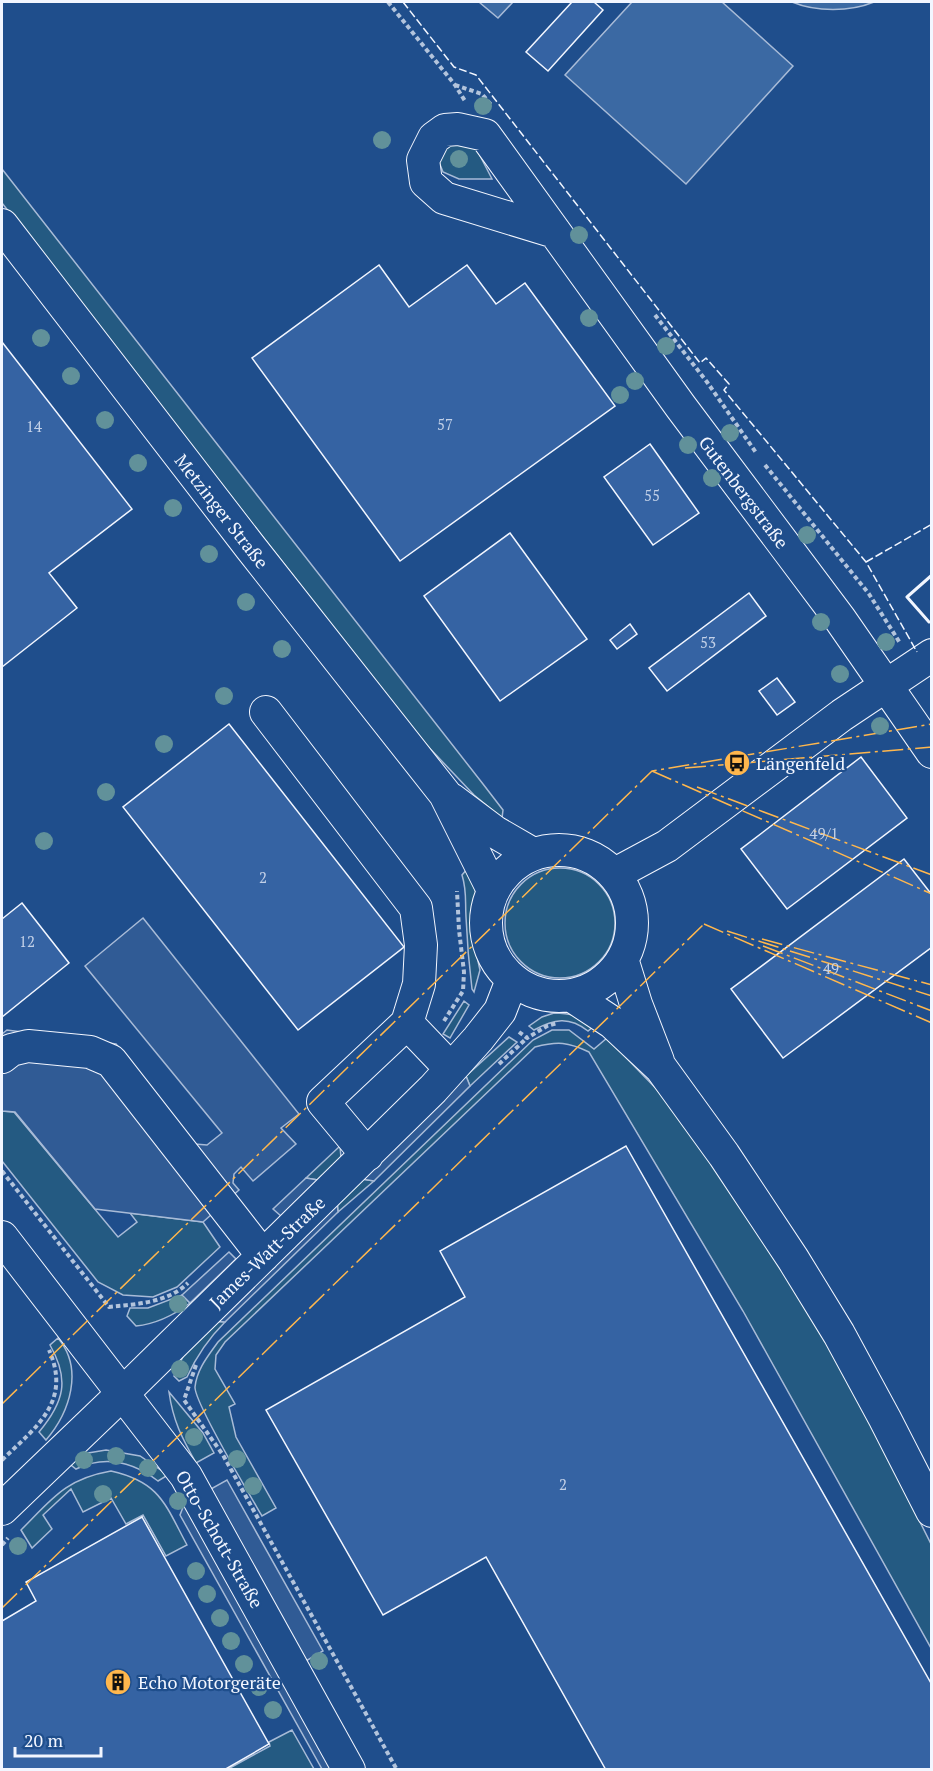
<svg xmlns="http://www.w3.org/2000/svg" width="933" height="1771" font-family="'PT Serif',serif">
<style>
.green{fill:#245a82;stroke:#a8bbd7;stroke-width:1.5}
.parking{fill:#305b95;stroke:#a8bbd7;stroke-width:1.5}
.water{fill:#3b69a3;stroke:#a8bbd7;stroke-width:1.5}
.building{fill:#3563a3;stroke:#f2f6ff;stroke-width:1.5}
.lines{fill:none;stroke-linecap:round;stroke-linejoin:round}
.minor-casing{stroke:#f2f6ff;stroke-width:34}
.path{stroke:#b3c4dc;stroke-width:4;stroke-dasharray:4.5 3;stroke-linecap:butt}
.minor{stroke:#1f4e8c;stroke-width:32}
.fence{stroke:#f2f6ff;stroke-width:1.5;stroke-dasharray:8 3;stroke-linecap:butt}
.wall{stroke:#f2f6ff;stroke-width:3}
.power{stroke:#ffb74d;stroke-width:1.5;stroke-dasharray:21 4.5 3 4.5;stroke-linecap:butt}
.tree{fill:#61919a}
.labels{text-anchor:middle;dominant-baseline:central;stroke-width:4.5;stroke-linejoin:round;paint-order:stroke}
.number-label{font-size:15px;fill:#c3d1e8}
.street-label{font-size:18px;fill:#f2f6ff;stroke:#1f4e8c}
.poi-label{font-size:18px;fill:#f2f6ff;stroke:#1f4e8c;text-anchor:start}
</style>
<rect width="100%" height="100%" fill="#1f4e8c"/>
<path class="green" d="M450 139 474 144 492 179H459L443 172 437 157Z
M2 169 483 784 503 810 502 818 474 795 419 737 2 203Z
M468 868 476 893 472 921 473 939 480 970 474 992 472 989C469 965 467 941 466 917 465 901 467 891 462 875Z
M505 923a55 55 0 1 1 110 0a55 55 0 1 1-110 0Z
M464 1001 469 1005 450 1038 443 1034Z
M554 1013C570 1013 580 1016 594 1026L588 1031C569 1016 554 1019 534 1030L529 1026 542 1017Z
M552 1030H569L594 1049 607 1038 672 1105 774 1248 865 1412 931 1544V1648L743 1311 589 1052C568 1042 558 1041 535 1047L225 1342 216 1355 215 1369 235 1404 229 1407 236 1437 276 1508 262 1516C251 1497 194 1402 195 1387 197 1369 208 1356 218 1342L533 1040Z
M509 1037 517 1042 470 1086 466 1076Z
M2 1111 14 1112 118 1237 137 1222 130 1213 203 1222 220 1247 177 1287 153 1297 123 1295 98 1282 2 1161Z
M340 1146 341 1158 318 1180 306 1178Z
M362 1179 374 1181 338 1212 337 1201Z
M182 1295 190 1303C174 1315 156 1324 136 1326L127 1316 130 1308H148Z
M213 1321 225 1322C208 1339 197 1355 187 1377L179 1381 174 1376 185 1352Z
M58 1338C84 1369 70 1412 46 1440L39 1432C64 1402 70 1380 50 1345Z
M169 1392 203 1433 214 1453 196 1463C182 1438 173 1421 169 1392Z
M106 1450 140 1456 168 1475 158 1481C133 1462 105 1455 76 1469L67 1462 88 1453Z
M111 1471C160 1482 165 1504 187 1545L166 1556 143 1515 126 1524 111 1498 83 1512 71 1489 43 1515 52 1529 32 1548 21 1530C52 1499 65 1479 111 1471Z
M292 1730 314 1769H228L270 1746 269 1742Z"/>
<path class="parking" d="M143 918 299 1114 281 1128 296 1144 253 1181 241 1167 234 1174 233 1183 239 1190 203 1222 95 1209 15 1112 2 1111V1034L7 1030 116 1044 195 1144 207 1145 222 1133 85 966Z
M466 1076 470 1086 374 1181 362 1179Z
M306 1178 318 1180 281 1216 273 1209Z
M337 1201 338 1212 225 1322 213 1321Z
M229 1252 236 1259 190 1303 182 1295Z
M227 1480 323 1651 306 1661 209 1490Z
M185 1502 333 1769H322L180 1515Z"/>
<path class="water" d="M479 2H513L498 18Z
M632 2H722L793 66 686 184 565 75Z
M792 2H874C850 12 816 12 792 2Z"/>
<path class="building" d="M572 2H594L603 10 548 71 526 52Z
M379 265 409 307 467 265 496 304 525 283 615 406 400 561 252 358Z
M2 342 132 509 49 573 77 608 2 667Z
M650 444 699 513 653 545 604 477Z
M510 533 587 639 500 701 424 596Z
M749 593 766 616 667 691 649 668Z
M630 624 637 634 617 649 610 640Z
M777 678 795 702 777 715 759 691Z
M229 724 404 947 298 1030 123 807Z
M861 757 907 818 787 909 741 849Z
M904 859 932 895V947L783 1058 731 989Z
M22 903 69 963 2 1017V919Z
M626 1146 932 1685V1770H606L486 1557 383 1615 266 1410 465 1297 440 1251Z
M142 1517 269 1744 224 1770H2V1621L36 1601 26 1582Z"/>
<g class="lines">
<defs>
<path id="minor" d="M2 225 251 548 445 794 493 890
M555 232 444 198 426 182 423 160 434 138 445 130 458 129 485 135 681 407 840 619 932 752
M266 712 416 908 421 945 419 984 407 1023 451 1069
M451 799 495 832 533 854
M486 923a73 73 0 1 1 146 0a73 73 0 1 1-146 0Z
M615 874 667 846 842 715 932 655
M623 962 636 1004 658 1061
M572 996 613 1023 661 1068 724 1155 793 1259 839 1334 885 1419 932 1511
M2 1057 11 1050 28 1046 90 1052 111 1061 263 1256
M367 1155 323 1102 407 1023
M2 1237 186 1476 349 1770
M2 1509 122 1394 433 1089 478 1039 500 1011 512 980"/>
</defs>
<use href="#minor" class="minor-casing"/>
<path class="path" d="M388 2 455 85 465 101
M455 85 482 94 492 106
M655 315 707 382 757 454
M765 465 869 594 900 643
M444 1021 463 991 464 972 459 930 457 891
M519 1032 527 1038 547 1026 557 1023
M499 1064 527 1038
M2 1171 109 1307C137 1304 167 1303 188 1283
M196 1365 184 1400 223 1455 397 1770
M2 1460C36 1427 72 1402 49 1350
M2 1545 8 1538"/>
<use href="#minor" class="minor"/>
<path class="fence" d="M403 2 454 67 476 75 700 363 706 358 729 384 724 390 866 562 917 652
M866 562 932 524"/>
<path class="wall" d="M929 622 907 597 932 575"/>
<path class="power" d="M685 768 932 747
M652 771 932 894
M697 787 932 875
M704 924 932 1023
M727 931 932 996
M762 939 932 985
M763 946 932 1011
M2 1404 652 771 932 724
M2 1608 704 924"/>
</g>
<g class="tree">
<circle cx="483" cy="106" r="9"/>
<circle cx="382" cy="140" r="9"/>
<circle cx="459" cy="159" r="9"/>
<circle cx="579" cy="235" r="9"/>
<circle cx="589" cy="318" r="9"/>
<circle cx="41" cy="338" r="9"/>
<circle cx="666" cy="346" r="9"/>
<circle cx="71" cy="376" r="9"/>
<circle cx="635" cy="381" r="9"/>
<circle cx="620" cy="395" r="9"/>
<circle cx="105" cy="420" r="9"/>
<circle cx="730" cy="433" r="9"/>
<circle cx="688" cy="445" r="9"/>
<circle cx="138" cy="463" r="9"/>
<circle cx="712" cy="478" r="9"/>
<circle cx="173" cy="508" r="9"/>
<circle cx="807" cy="535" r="9"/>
<circle cx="209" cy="554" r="9"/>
<circle cx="246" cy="602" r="9"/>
<circle cx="821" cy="622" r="9"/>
<circle cx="886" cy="642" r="9"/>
<circle cx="282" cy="649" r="9"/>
<circle cx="840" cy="674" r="9"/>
<circle cx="224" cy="696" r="9"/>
<circle cx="880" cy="726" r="9"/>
<circle cx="164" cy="744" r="9"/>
<circle cx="106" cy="792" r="9"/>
<circle cx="44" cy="841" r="9"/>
<circle cx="178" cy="1304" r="9"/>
<circle cx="180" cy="1369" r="9"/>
<circle cx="194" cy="1437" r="9"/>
<circle cx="116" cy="1456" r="9"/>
<circle cx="237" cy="1459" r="9"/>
<circle cx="84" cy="1460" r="9"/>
<circle cx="148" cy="1468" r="9"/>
<circle cx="253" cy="1486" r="9"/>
<circle cx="103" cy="1494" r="9"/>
<circle cx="178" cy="1501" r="9"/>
<circle cx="18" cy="1546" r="9"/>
<circle cx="196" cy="1571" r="9"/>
<circle cx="207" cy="1594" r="9"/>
<circle cx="220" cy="1618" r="9"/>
<circle cx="231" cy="1641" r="9"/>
<circle cx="319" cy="1661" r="9"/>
<circle cx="244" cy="1664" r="9"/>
<circle cx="259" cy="1687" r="9"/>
<circle cx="273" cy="1710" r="9"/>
</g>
<defs>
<symbol id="bus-disc" viewBox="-11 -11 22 22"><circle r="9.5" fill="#ffb74d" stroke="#1f4e8c"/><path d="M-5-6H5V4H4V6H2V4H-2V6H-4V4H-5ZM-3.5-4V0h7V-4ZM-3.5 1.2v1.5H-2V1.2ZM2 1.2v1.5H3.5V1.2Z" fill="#111"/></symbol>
<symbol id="building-disc" viewBox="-11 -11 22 22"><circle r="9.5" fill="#ffb74d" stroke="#1f4e8c"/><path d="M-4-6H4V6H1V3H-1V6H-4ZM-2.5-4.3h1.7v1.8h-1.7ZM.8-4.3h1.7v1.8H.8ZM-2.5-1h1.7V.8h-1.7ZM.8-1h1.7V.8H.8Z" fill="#111"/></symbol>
</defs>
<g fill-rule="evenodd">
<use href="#bus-disc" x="722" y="748" width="30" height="30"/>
<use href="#building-disc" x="103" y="1667" width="30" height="30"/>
</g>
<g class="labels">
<g class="number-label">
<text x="445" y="424">57</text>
<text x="34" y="426">14</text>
<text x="652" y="495">55</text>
<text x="708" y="642">53</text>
<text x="824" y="833">49/1</text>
<text x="263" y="877">2</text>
<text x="27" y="941">12</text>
<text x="831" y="968">49</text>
<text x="563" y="1484">2</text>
</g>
<g class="street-label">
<text transform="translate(744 492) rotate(53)">Gutenbergstraße</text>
<text transform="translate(222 511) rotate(52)">Metzinger Straße</text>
<text transform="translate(267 1252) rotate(-44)">James-Watt-Straße</text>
<text transform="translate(220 1539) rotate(60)">Otto-Schott-Straße</text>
</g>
<g class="poi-label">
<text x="756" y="763">Längenfeld</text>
<text x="138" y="1682">Echo Motorgeräte</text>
</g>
</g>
<rect width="933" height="1771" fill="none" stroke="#f2f6ff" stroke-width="6"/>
<path d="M15 1747v9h86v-9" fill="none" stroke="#f2f6ff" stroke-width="3"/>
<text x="24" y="1747" font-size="18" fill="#f2f6ff" stroke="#1f4e8c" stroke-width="4.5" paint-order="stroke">20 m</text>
</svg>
